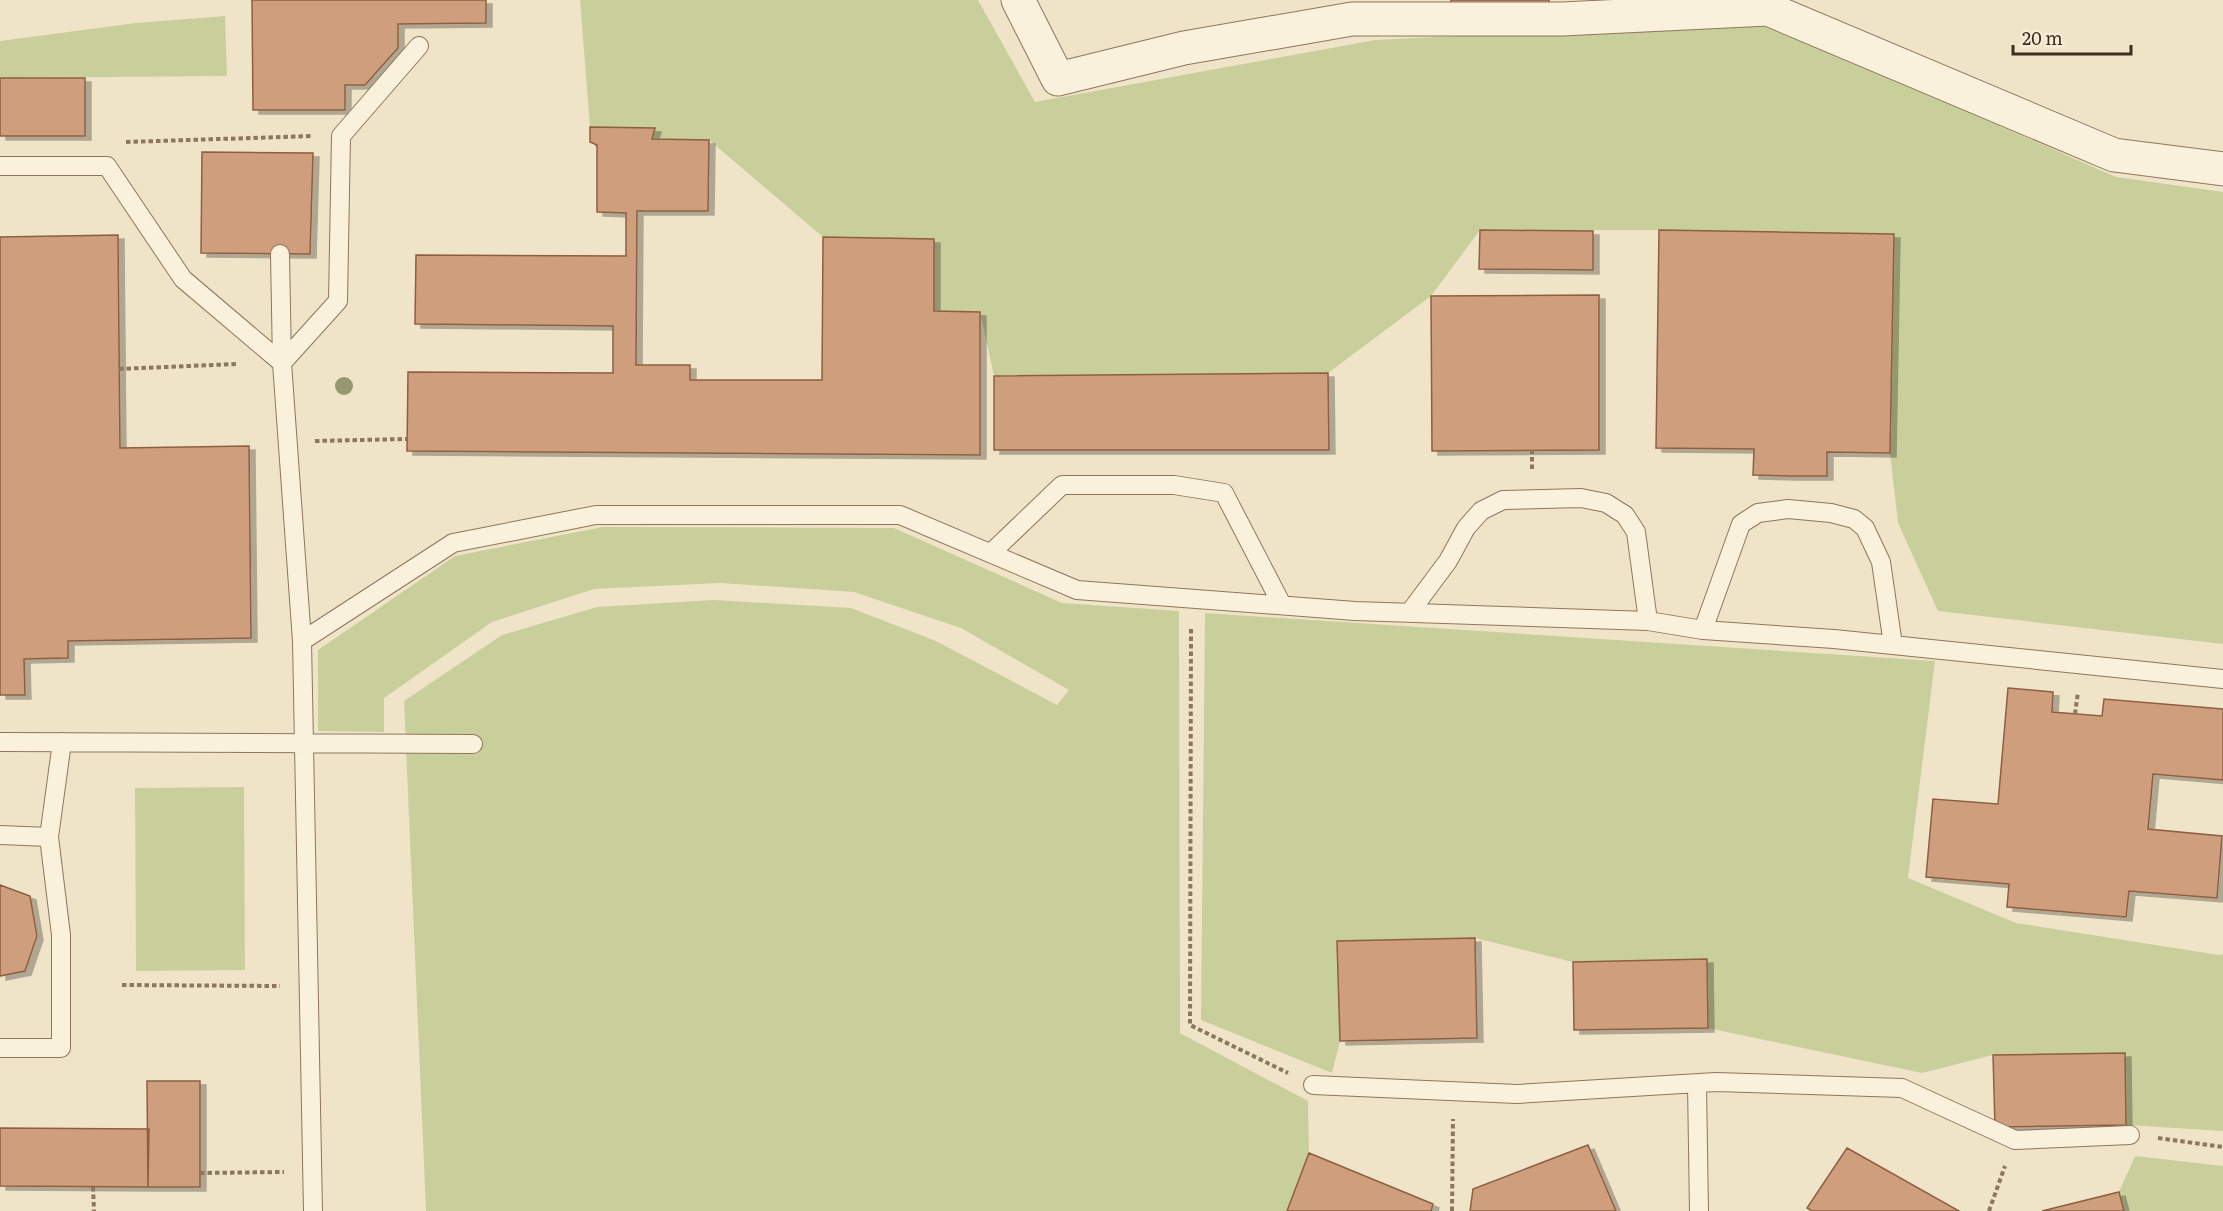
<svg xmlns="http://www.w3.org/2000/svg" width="2223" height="1211" font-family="Literata,serif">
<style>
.green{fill:#c9cf9b}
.building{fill:#cf9f7d;stroke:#8d5f41;stroke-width:1.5;filter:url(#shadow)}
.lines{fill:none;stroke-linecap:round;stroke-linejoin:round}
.service-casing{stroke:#8d765c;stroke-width:20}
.minor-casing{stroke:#8d765c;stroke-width:35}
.path{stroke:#8d765c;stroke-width:4;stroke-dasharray:4.5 3;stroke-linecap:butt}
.service{stroke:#faf1dc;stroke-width:18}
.minor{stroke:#faf1dc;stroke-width:33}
.tree{fill:#96986f}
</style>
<defs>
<filter id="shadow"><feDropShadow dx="6" dy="4" stdDeviation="0" flood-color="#0004"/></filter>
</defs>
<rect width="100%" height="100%" fill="#f0e4c8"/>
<path class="green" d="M580 0H978L1035 102 1375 40 1761 21 2116 177 2223 192V644L1938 611 1898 523 1890 453 1894 234 1659 230H1480L1431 296 1328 373 994 376 980 312 934 311 933 239 823 237 709 140 652 139 655 128 590 127Z
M225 16 227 76 0 78V41L136 23Z
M603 527 894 528 1062 603 1179 611 1180 1033 1308 1101 1309 1153 1287 1211H426L404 701 502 635 597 607 714 600 851 608 936 641 1057 705 1069 690 961 628 854 592 720 583 594 589 492 622 384 698V732L318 731V650L455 556Z
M1205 613 1935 661 1908 878 2016 923 2219 955 2223 954V1131L2126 1125 2125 1054 1993 1055 1922 1073 1708 1028 1706 959 1573 962 1475 938 1338 941 1340 1041 1332 1073 1201 1020Z
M244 787 245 970 136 971 135 788Z
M2135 1156 2223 1166V1211H2124L2119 1192Z"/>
<path class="building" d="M252 0H486V23L398 24V48L381 67 365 85H345V110H253Z
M1451 0H1549V14L1452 18Z
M0 78H85V136H0Z
M590 127 655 128 652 139 709 140 708 211H637L636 365H690V380H822L823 237 934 239V311L980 312V455L407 451 408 372 613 373V326L415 324 416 255 626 256V213L597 212V145L590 142Z
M202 152 313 153 310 254 201 253Z
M1480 230 1593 231V270L1479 269Z
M1659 230 1894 234 1890 453 1827 452V476H1791L1753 475 1754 449 1656 448Z
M118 235 120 448 249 446 251 638 68 641V658L24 659 25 695H0V237Z
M1599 295V450L1432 451 1431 296Z
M1328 373 1329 450H994V376Z
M2008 688 2053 692 2052 712 2102 716 2104 699 2223 709V780L2153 774 2148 829 2222 836 2217 898 2129 891 2126 917 2007 907 2009 884 1926 877 1933 799 1998 804Z
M0 885 30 896 37 936 25 971 0 976Z
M1475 938 1477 1038 1340 1041 1337 941Z
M1707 959 1708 1028 1574 1030 1573 962Z
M2125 1053 2126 1125 1995 1127 1993 1055Z
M147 1081H200V1187H148Z
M0 1128 149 1129 148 1187 0 1186Z
M1588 1145 1616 1211H1470L1473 1189Z
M1847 1148 1959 1211H1812L1807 1208Z
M1309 1153 1433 1204 1431 1211H1287Z
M2119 1192 2124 1211H2042Z"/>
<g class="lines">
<defs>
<path id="service" d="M0 166H107L183 279 282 363
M280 254 282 363
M991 553 1062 485H1174L1224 493 1282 605
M1410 612 1448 561 1466 528 1481 511 1503 500 1581 498 1606 503 1625 515 1636 532 1648 621
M1703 630 1741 524 1758 513 1788 509 1831 513 1854 519 1865 528 1881 562 1893 645
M302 641 453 543 596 515H900L1077 590 1355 611 1648 621 1703 630 1834 639 2223 679
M0 742 473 744
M0 835 49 837
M0 1048H61V935L49 837 62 742
M1697 1084 1699 1211
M1313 1085 1517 1094 1716 1082 1902 1088 2015 1140 2130 1135
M313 1211 302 641 282 363 338 301 341 136 419 46"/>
<path id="minor" d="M1018 0 1058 79 1184 48 1352 19H1562L1768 9 2114 155 2223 169"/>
</defs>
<use href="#service" class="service-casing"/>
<use href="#minor" class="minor-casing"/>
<path class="path" d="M126 142 313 136
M119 369 236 364
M315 441 407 439
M1532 469V450
M1191 629 1190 1025 1288 1073
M2075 714 2078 692
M122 985 280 986
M2158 1138 2223 1147
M200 1173 284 1172
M93 1187 94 1211
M1452 1211 1453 1119
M1989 1211 2005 1166"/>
<use href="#service" class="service"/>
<use href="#minor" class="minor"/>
</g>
<circle class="tree" cx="344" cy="386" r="9"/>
<path d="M2013 45v9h118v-9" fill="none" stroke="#3d2e20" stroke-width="3"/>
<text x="2022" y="45" font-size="18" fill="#3d2e20" stroke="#f7eed8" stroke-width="4.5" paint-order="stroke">20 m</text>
</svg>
